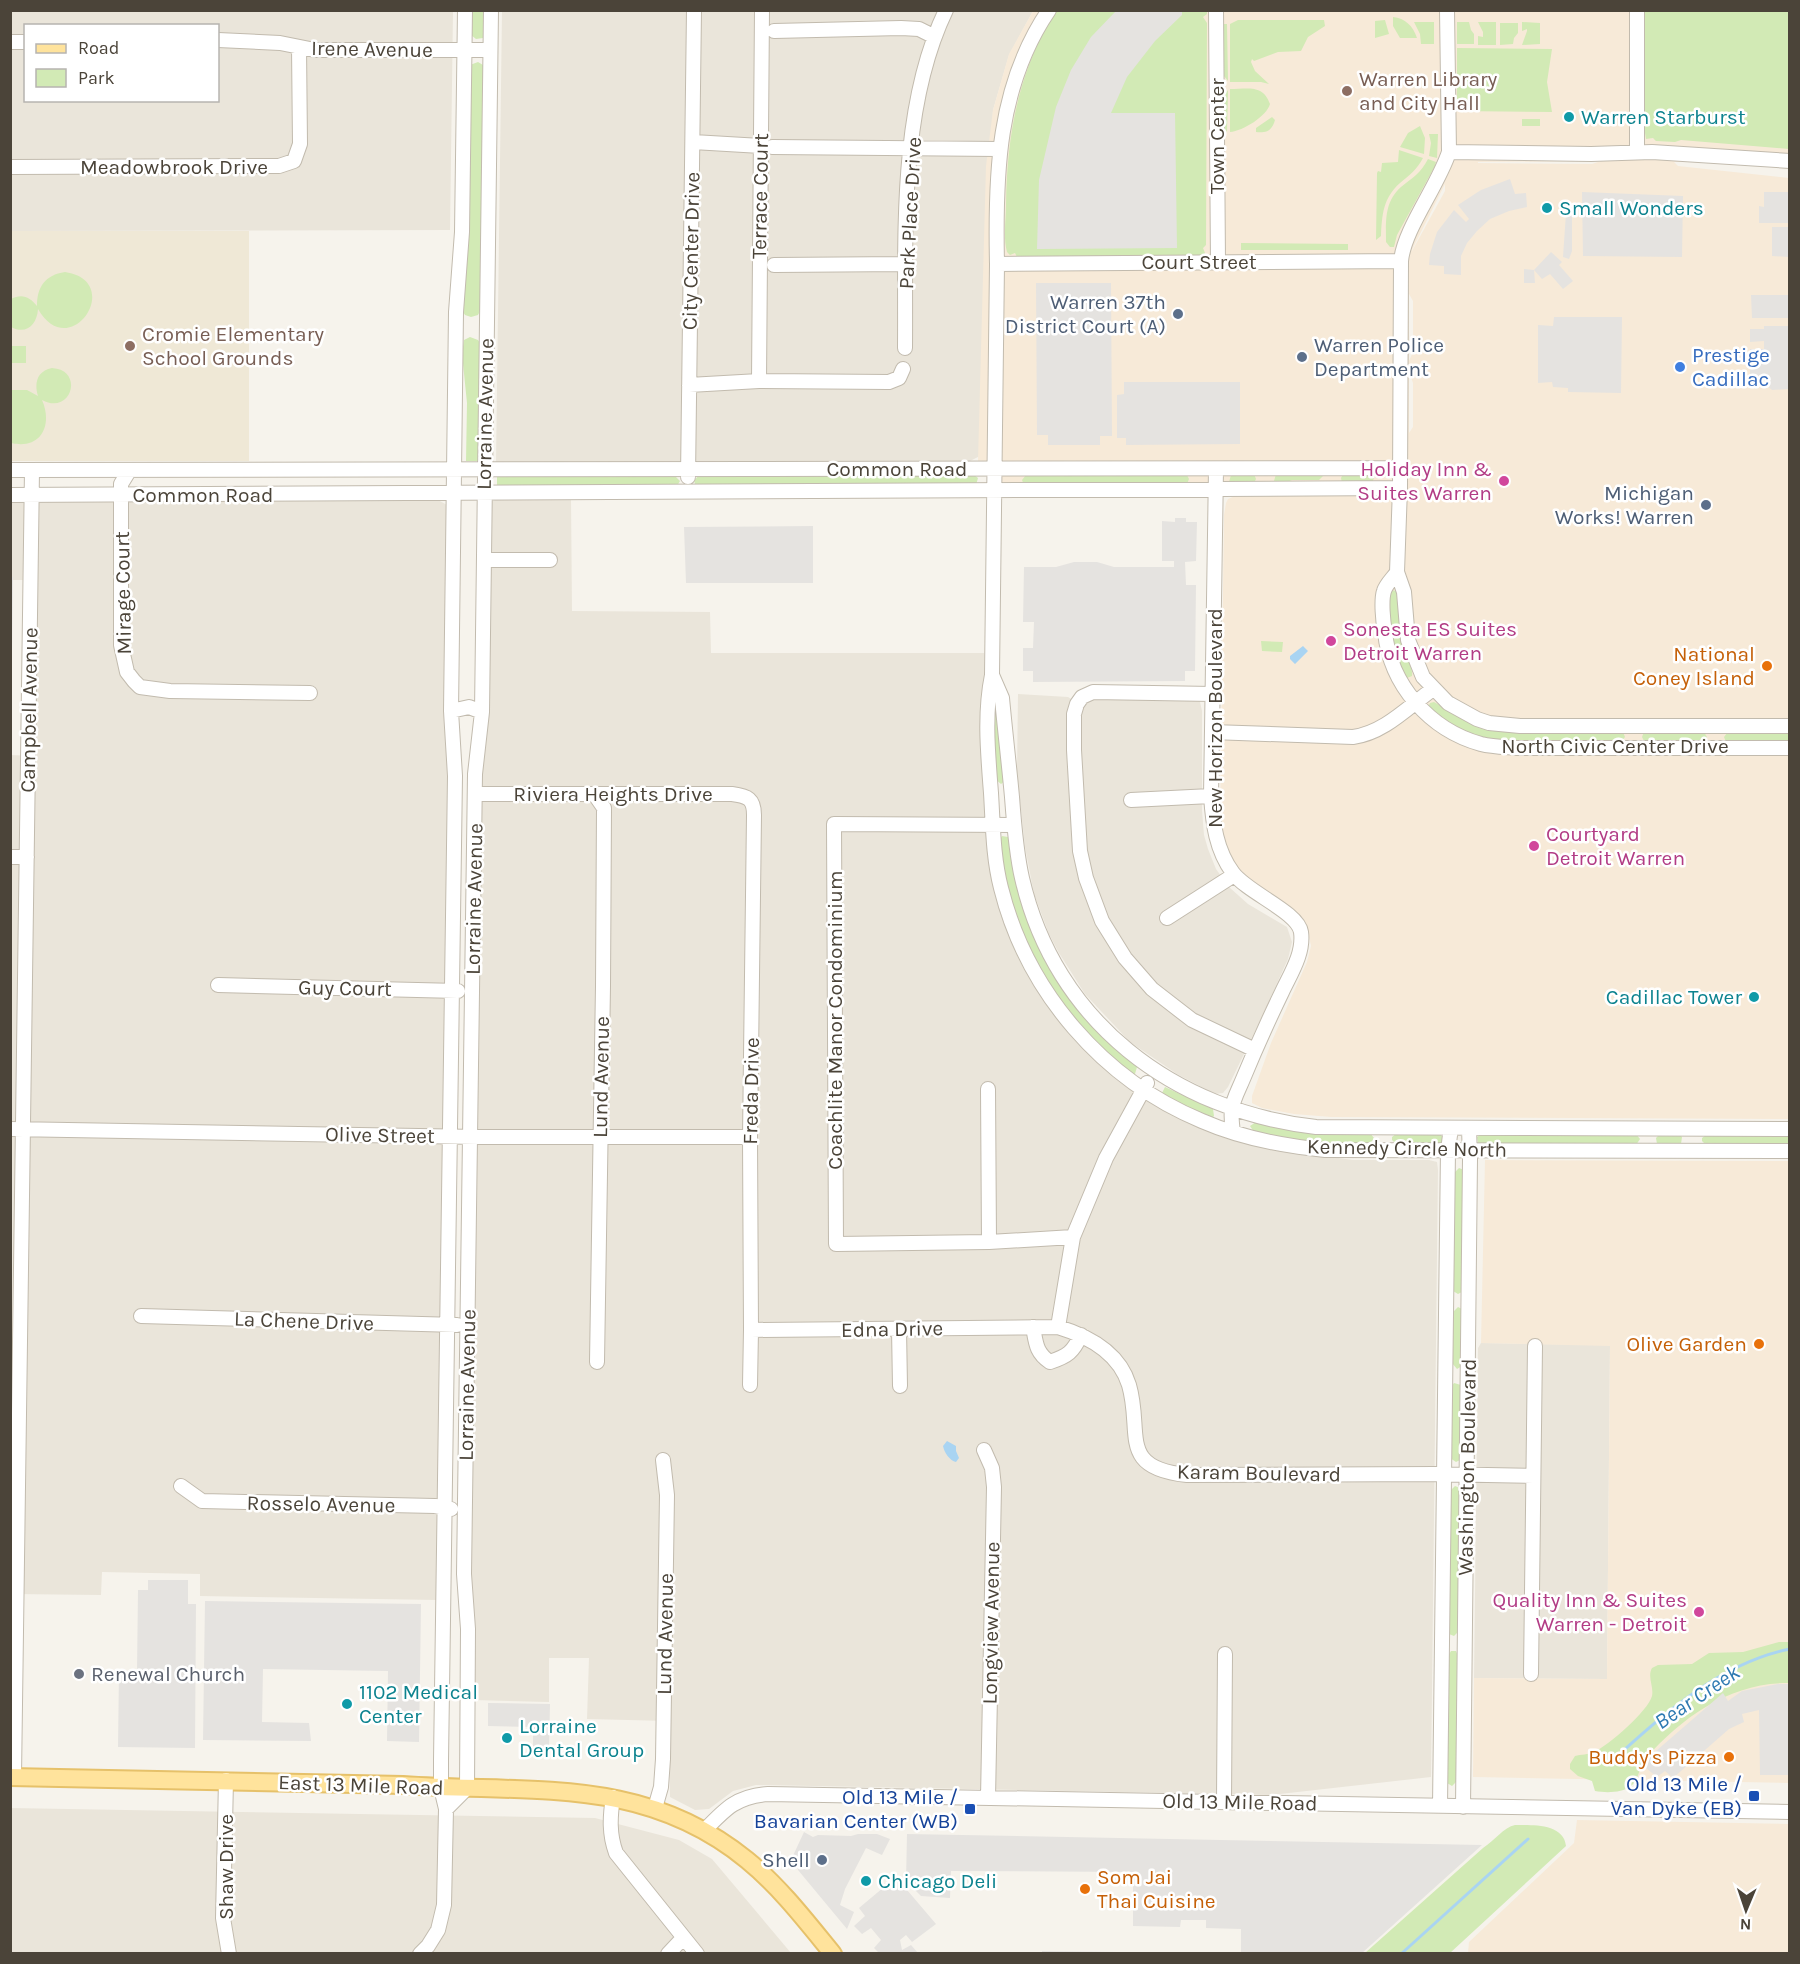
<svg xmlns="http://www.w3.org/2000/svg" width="1800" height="1964" font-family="Karla,sans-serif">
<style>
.residential{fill:#eae5da;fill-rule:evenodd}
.commercial{fill:#f7ead8;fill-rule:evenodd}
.education{fill:#efe8d6}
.green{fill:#d2eab5}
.parking{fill:#e5e3e0}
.water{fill:#a9d4f2}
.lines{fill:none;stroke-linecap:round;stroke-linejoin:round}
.stream{stroke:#a9d4f2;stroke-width:3}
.minor-casing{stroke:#c2bbae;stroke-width:16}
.major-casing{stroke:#e6c16a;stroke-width:20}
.minor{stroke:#fff;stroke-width:14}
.major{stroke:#ffe39c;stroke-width:16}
.education-dot{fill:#8d6e63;stroke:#fff;stroke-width:2}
.culture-dot{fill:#0f9aa8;stroke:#fff;stroke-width:2}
.service-dot{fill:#5c6f8a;stroke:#fff;stroke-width:2}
.shop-dot{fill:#3f7fe0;stroke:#fff;stroke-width:2}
.hotel-dot{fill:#d1479c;stroke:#fff;stroke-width:2}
.food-dot{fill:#e8710a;stroke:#fff;stroke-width:2}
.worship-dot{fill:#6b7280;stroke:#fff;stroke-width:2}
.transit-dot{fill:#1a4fb4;stroke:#fff;stroke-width:2}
.labels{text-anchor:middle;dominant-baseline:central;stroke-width:5;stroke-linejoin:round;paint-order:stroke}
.street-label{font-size:21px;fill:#4b4439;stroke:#fff}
.education-label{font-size:21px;fill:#785e54;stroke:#fff;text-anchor:start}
.culture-label{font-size:21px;fill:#0d838f;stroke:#fff;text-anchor:start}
.service-label{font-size:21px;fill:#4e5e75;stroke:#fff;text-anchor:end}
.shop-label{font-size:21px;fill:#366cbe;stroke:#fff;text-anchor:start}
.hotel-label{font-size:21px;fill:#b23c85;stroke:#fff;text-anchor:end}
.food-label{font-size:21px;fill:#c56008;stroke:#fff;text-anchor:end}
.worship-label{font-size:21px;fill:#5b616d;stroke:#fff;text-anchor:start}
.transit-label{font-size:21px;fill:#164399;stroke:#fff;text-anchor:end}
.water-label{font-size:22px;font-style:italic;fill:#2e7ab2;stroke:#fff}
</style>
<rect width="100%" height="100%" fill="#f6f3ec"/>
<path class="residential" d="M10 11H453L450 230 11 231ZM26 26H218V100H26Z
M502 11H1033L1009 55 993 110 980 456 970 461 496 462Z
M571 498 572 611 710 612 711 653H984L989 849 1026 969 1052 1012 1076 1041 1116 1077 1152 1102 1182 1120 1205 1129 1281 1150 1353 1160H1429L1437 1162 1438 1170 1431 1777 1271 1795 756 1785 733 1791 709 1809 695 1810 670 1797 669 1721 587 1719 589 1658H549V1702L473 1700 470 1600 480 771 487 713 490 649V514L491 502 498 499Z
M438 500 447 505 449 762 438 1600 200 1596V1574L102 1572 101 1595 11 1594 10 755 34 756 37 580H11V502Z
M1018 694 1068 697 1079 704 1085 699H1198L1200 702 1202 711V810L1204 835 1208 849 1216 869 1229 887 1248 904 1287 927 1292 942 1288 959 1260 1021 1228 1087 1223 1093 1215 1094 1177 1074 1130 1042 1085 994 1059 953 1049 934 1034 894 1025 847 1017 772Z
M1481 1343 1610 1345 1607 1679 1474 1678 1478 1348Z
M10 1808 595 1818 679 1840 712 1859 791 1953H11Z"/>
<path class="commercial" d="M1033 11H1789V159L1674 162 1678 166 1789 178V1119L1331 1117 1294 1114 1262 1108 1252 1103V1096L1271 1043 1307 962 1311 946 1307 927 1298 914 1250 884 1236 866 1224 842 1220 821 1224 515 1226 503 1228 499 1235 496 1016 494 978 461 986 166 993 110 1009 54ZM1601 161 1592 164 1478 163V162ZM1445 184V191L1412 251V250ZM1409 294 1413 301V352L1409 361ZM1409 371 1413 383V427L1409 433Z
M1485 1160 1789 1161V1783L1473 1777 1474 1678 1607 1679 1610 1346 1481 1343Z
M1577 1820 1789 1824V1953H1468L1469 1942 1574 1843Z"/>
<path class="education" d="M10 231H249V461H11Z"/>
<path class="green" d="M471 11H485L483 38 476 39 471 35Z
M1055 11H1207V14L1203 17 1207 23 1206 245 1203 248 1205 253 1203 256 1017 257 1015 253 1010 255 1007 252C1003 237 1006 220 1006 205 1007 134 1018 73 1055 11Z
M1643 11H1789V149L1681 140 1675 142 1656 141 1653 138 1646 139 1645 133 1642 132V112L1645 106V42L1643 23 1645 18 1643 15Z
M1393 17C1405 18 1413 26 1417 38H1400L1393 26Z
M1238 20H1324L1325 26 1308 37 1301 51 1278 52 1254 61 1252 59 1251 62 1255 71 1269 84 1261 82H1230V24Z
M1385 20 1389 34 1375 38V21Z
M1414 22H1434V44H1421L1420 34Z
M1457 22H1469L1471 30 1474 34V44H1457Z
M1478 22H1496V45H1478V36L1483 37V32Z
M1522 22 1540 23V44L1522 45 1527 31V29L1522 31Z
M1500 23H1518V33L1514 38 1513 44 1500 45Z
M1224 24H1227L1228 81 1224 76Z
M1457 48 1552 49 1547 82 1552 112 1457 111Z
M478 62 483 65 484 68 481 309 478 315 471 317 465 315 462 310 467 249 470 65Z
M1230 89C1248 89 1263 84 1270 104 1267 116 1243 131 1230 132Z
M1228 90 1227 132C1221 124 1221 98 1228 90Z
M1272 117 1275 120C1272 131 1266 133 1256 132V128Z
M1522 119H1540V126H1522Z
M1420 126 1425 138 1424 154 1400 147 1408 133Z
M1429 134H1438L1437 158 1429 156 1431 143Z
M1399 150 1423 158C1417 169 1410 175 1400 183 1383 198 1382 215 1381 236L1376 240 1377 173 1378 171 1381 172 1382 163 1398 162Z
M1428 159 1436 162 1435 166 1397 235 1394 247H1390L1386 242C1386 222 1384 202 1401 187 1412 178 1421 173 1428 159Z
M1241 243 1348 244V250H1241Z
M65 272C126 281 70 365 38 309 37 325 26 335 11 327V299C22 293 30 297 37 306 37 287 45 275 65 272Z
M470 337 478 340 480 343 479 461H466L467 403 462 354 464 340Z
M11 346H26V363H11Z
M52 368C85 370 71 416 42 400 53 425 41 450 11 443V390H27L38 396C34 383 37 371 52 368Z
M1254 474 1256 479 1254 483 1231 484 1229 482 1231 475Z
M1276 474 1322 475 1323 476 1319 480H1292L1282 484 1274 481Z
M1343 474H1372L1374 478 1372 483H1342L1341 478Z
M974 475 978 478 976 485 696 486 694 481 698 476Z
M1026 475H1187L1189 479 1187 484 1024 485 1022 480Z
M497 476H675L680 481 677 486 497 487Z
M1392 590 1399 592C1400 613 1399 634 1405 654 1408 661 1413 668 1412 676L1407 678 1403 676 1389 631V593Z
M1261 641 1283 642 1282 652 1262 651Z
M996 699 1005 781 1001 784 995 779 993 702Z
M1434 702 1474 725 1623 732 1625 737 1621 742C1577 742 1490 750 1454 727 1445 722 1437 714 1428 707L1430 703Z
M1644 732H1704L1707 737 1702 742 1644 741 1642 737Z
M1789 732V743L1726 742 1724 737 1727 733Z
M1002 836 1008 837C1011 844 1010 852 1011 859 1014 879 1020 898 1027 917 1044 964 1071 1004 1106 1039 1116 1049 1128 1057 1137 1067L1135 1074H1132C1077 1034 1033 973 1013 908 1006 886 1003 863 999 841Z
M1165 1087 1213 1109 1214 1116 1212 1118 1180 1105 1162 1093Z
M1256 1122 1300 1131 1370 1133 1374 1138 1370 1144C1330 1144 1293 1140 1254 1132L1250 1126Z
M1396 1134H1440L1443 1137 1442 1144H1396L1392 1140V1137Z
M1481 1134H1636L1640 1139 1636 1145 1480 1144 1478 1143 1477 1137Z
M1660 1134H1679L1682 1137 1681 1144 1660 1145 1657 1144 1656 1138Z
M1706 1135H1789V1146L1706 1145 1702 1141V1138Z
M1459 1168 1464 1170 1462 1292 1458 1294 1453 1291 1454 1173Z
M1458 1307 1462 1309V1366L1457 1369 1452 1363 1453 1312Z
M1454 1383 1461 1385 1460 1460 1456 1462 1450 1458 1451 1387Z
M1455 1486 1460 1488 1458 1632 1454 1636 1449 1634 1448 1631 1450 1491Z
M1779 1642H1789V1683C1732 1682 1683 1716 1646 1758 1639 1766 1640 1778 1631 1786 1622 1793 1606 1793 1595 1791L1592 1781 1578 1776 1570 1769V1764L1575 1756C1581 1754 1588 1755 1594 1752 1609 1745 1648 1711 1652 1696 1654 1686 1647 1677 1652 1668L1658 1665 1692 1664 1709 1653 1743 1652Z
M1451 1651H1456L1458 1656 1457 1781 1452 1786 1447 1783 1448 1656Z
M1515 1825C1531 1825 1564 1823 1566 1846L1450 1953H1365L1483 1848C1494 1841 1504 1827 1515 1825Z"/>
<path class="parking" d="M1116 11H1182V15L1155 41 1127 77 1111 113H1175L1177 248 1037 249 1039 180 1056 107 1071 70 1091 37Z
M1510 179 1515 194 1526 193 1527 207 1509 211 1490 219 1477 231 1467 243 1461 256V275L1444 274V266L1429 265 1430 254 1437 232 1454 210 1466 222 1469 219 1458 205 1481 190Z
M1582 192 1683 196 1682 257 1583 256Z
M1764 192H1789V223H1759V206L1764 207Z
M1566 213H1572V251L1569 259 1563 257Z
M1772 227H1789V257L1772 256Z
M1551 252 1562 262 1559 265 1573 281 1563 289 1550 274 1542 279 1534 270 1535 283H1524V269L1534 270Z
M1036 283H1111L1112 436H1100V445H1048V435H1037Z
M1751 295H1789V318H1752Z
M1554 317H1622L1621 393 1568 392V388L1553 387 1552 382 1538 383V325L1553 326Z
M1764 326H1789V389L1772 390 1765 384H1750V349H1764V341L1750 342V329H1764Z
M1124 382H1240V444L1126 445V438H1117V395L1124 394Z
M1175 518H1186V522H1197L1196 561 1185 562 1186 585H1196L1195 671H1185V681L1033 682V671H1023V648H1033L1034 622H1023L1024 567H1056L1074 562H1097L1114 567H1174V561H1162V521L1175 522Z
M813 526V583H686L684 527Z
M10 577H13L11 728H10Z
M148 1580H188V1604H196L195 1748 118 1747 119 1671H137L138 1590H148Z
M205 1601 421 1604 419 1742 387 1741 388 1671 263 1669 262 1722 309 1723 311 1741 203 1740Z
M1778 1684H1789V1775H1760L1759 1710 1742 1714 1744 1722 1729 1729 1673 1778 1665 1771 1657 1777 1641 1764 1723 1693 1728 1701 1742 1691Z
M488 1703 550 1704 549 1749H533V1727L488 1726Z
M804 1832 813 1837 818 1835 851 1836 858 1834H877L890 1839 882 1855 866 1848 845 1889 840 1905 854 1912 847 1929 798 1870 799 1865 791 1860Z
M907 1834 1482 1845 1362 1953 1241 1954V1929L1206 1928V1920H1181L1180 1927 1133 1926V1872L951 1871 950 1898 921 1896 906 1881Z
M896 1877 936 1924 912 1942 906 1935 900 1940 902 1950 911 1945 918 1953H879L874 1948 881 1940 871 1928 862 1934 854 1926 865 1916 859 1908Z
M1042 1951 1118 1952V1954H1042Z"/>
<path class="water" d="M1303 646 1308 651 1295 664 1290 659V656Z
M947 1441 956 1446V1451L959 1458 956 1462C950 1461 944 1452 943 1446Z"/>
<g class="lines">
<path class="stream" d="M1613 1760C1664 1714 1720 1663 1790 1649
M1401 1954 1528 1839"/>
<defs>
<path id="minor" d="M1049 10C997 86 995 176 997 264L992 675C984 714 988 754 991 793 993 825 993 857 1001 888 1027 992 1103 1080 1202 1121 1241 1138 1283 1146 1325 1150L1790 1151
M1216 10 1218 262
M1447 10 1449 152C1438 186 1404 229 1401 261L1400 488 1397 572 1404 592 1408 640 1423 677 1448 703 1477 719 1489 723 1520 726H1790
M1637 10V152
M774 31 901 28 919 29 933 36
M218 40 280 43 315 50H490
M10 42H26
M693 142 761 146
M772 147 999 149
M1449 152 1591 154 1652 152 1790 161
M10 167 279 166 294 161 300 144 299 47
M997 264 1401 261
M774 265 905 264
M905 348C906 240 898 110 946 10
M759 381 762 10
M689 385 759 381 889 382 899 378 903 369
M1216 469 1211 796C1213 824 1216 850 1233 873 1248 893 1298 912 1301 932 1304 953 1291 973 1282 992 1268 1021 1255 1050 1243 1079 1239 1089 1233 1099 1232 1109 1231 1116 1232 1125 1233 1132
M10 470 1400 468
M129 471 121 484V645L127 672 134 681 140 687 170 691 310 693
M688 477 694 10
M10 495 1400 488
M484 560H550
M1397 572C1394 577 1386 584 1384 591 1381 600 1383 622 1385 632 1390 685 1430 730 1481 744 1493 747 1505 747 1517 748H1790
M992 675 1002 698C1005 731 1009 764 1012 797 1014 824 1016 852 1022 878 1055 1022 1174 1111 1316 1127L1790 1129
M1213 694 1093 692 1082 697 1077 704 1074 714V750L1080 851 1086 878 1102 921 1125 958 1152 989 1192 1020 1255 1050
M451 711 469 707 482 712
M1212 732 1353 737C1384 733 1408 707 1433 689
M475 794H732C748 796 754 799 754 815L750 1137 751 1330 750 1385
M595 795 604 808 603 986 597 1362
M1131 800 1211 796
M1014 825 834 824 836 1244 989 1242 1073 1237
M10 857H27
M1167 918 1234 875
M218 985 458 991
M988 1089 989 1242
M10 1129 479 1137H750
M141 1316 457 1325
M1033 1327C1036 1343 1036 1353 1050 1362 1068 1356 1073 1352 1081 1335
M1058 1327 1073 1237 1106 1158 1147 1083
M899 1329 900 1386
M751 1330 1058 1327C1088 1336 1119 1352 1129 1385 1143 1433 1117 1468 1187 1475L1436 1474 1533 1476
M984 1450 992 1468 994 1487 988 1798
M181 1486 202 1501 435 1506 451 1509
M1531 1674 1535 1346
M14 1777 32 470
M226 1780 223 1918 229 1954
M613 1797C610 1817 609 1834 616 1853L697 1954
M1224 1802 1225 1654
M1440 1806 1448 1150 1451 1128
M1463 1807 1470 1159 1469 1128
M655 1808 661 1787 663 1759 667 1495 663 1460
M446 1809 467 1788 468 1629 464 1574 475 774 482 712 491 10
M704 1831C725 1809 737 1796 768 1794L1790 1812
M420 1954 428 1946 438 1930 444 1905 446 1809 441 1788V1760L455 776 451 711 456 312 462 232 465 10
M668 1954 683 1938"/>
<path id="major" d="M10 1777 403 1785C528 1794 642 1774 747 1860 780 1887 806 1921 833 1954"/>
</defs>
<use href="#minor" class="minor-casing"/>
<use href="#major" class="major-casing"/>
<use href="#minor" class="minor"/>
<use href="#major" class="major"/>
</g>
<g class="education-dot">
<circle cx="1347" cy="91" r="6"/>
<circle cx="130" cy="346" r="6"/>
</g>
<g class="culture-dot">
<circle cx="1569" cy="117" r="6"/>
<circle cx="1547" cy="208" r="6"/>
<circle cx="1754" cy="997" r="6"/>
<circle cx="347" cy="1704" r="6"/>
<circle cx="507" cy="1738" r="6"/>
<circle cx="866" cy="1881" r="6"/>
</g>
<g class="service-dot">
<circle cx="1178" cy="314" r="6"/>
<circle cx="1302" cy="357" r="6"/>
<circle cx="1706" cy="505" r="6"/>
<circle cx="822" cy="1860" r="6"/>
</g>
<circle class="shop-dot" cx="1680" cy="367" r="6"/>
<g class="hotel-dot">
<circle cx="1504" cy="481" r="6"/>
<circle cx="1331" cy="641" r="6"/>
<circle cx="1534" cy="846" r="6"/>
<circle cx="1699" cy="1612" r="6"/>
</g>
<g class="food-dot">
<circle cx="1767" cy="666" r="6"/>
<circle cx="1759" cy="1344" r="6"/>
<circle cx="1729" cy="1757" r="6"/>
<circle cx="1085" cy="1889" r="6"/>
</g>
<circle class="worship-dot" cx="79" cy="1674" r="6"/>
<g class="transit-dot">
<rect x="1748" y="1790" width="12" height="12" rx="3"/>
<rect x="964" y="1803" width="12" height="12" rx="3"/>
</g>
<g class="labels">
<g class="street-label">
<text transform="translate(372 49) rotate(1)">Irene Avenue</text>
<text transform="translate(1217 136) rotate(-90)">Town Center</text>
<text x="174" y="167">Meadowbrook Drive</text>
<text transform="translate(760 196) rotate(-89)">Terrace Court</text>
<text transform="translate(910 213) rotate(-87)">Park Place Drive</text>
<text transform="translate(691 251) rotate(-89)">City Center Drive</text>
<text x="1199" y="262">Court Street</text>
<text transform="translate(485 414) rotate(-89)">Lorraine Avenue</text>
<text x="897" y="469">Common Road</text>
<text x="203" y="495">Common Road</text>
<text transform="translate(123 593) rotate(-91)">Mirage Court</text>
<text transform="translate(29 710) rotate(-89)">Campbell Avenue</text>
<text transform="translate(1215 718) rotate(-90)">New Horizon Boulevard</text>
<text x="1615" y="746">North Civic Center Drive</text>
<text x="613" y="794">Riviera Heights Drive</text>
<text transform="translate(474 899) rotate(-89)">Lorraine Avenue</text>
<text transform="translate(345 988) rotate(1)">Guy Court</text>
<text transform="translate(835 1020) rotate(-90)">Coachlite Manor Condominium</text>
<text transform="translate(601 1077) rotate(-89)">Lund Avenue</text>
<text transform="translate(751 1091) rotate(-89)">Freda Drive</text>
<text transform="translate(380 1135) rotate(1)">Olive Street</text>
<text transform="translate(1407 1148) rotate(1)">Kennedy Circle North</text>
<text transform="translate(304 1321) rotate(2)">La Chene Drive</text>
<text transform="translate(892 1329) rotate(-1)">Edna Drive</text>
<text transform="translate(467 1385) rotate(-89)">Lorraine Avenue</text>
<text transform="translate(1467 1467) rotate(-89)">Washington Boulevard</text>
<text transform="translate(1259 1473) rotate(1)">Karam Boulevard</text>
<text transform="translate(321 1504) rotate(1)">Rosselo Avenue</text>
<text transform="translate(991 1623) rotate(-89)">Longview Avenue</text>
<text transform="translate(665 1634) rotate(-89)">Lund Avenue</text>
<text transform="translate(361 1785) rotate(2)">East 13 Mile Road</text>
<text transform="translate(1240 1802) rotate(1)">Old 13 Mile Road</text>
<text transform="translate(226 1867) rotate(-90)">Shaw Drive</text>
</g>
<g class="education-label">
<text x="1359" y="79">Warren Library<tspan x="1359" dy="24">and City Hall</tspan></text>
<text x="142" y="334">Cromie Elementary<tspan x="142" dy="24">School Grounds</tspan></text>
</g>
<g class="culture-label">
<text x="1581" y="117">Warren Starburst</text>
<text x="1559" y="208">Small Wonders</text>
<text x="1742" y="997" text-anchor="end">Cadillac Tower</text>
<text x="359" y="1692">1102 Medical<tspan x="359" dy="24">Center</tspan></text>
<text x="519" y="1726">Lorraine<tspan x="519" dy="24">Dental Group</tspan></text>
<text x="878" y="1881">Chicago Deli</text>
</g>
<g class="service-label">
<text x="1166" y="302">Warren 37th<tspan x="1166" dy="24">District Court (A)</tspan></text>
<text x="1314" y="345" text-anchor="start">Warren Police<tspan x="1314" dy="24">Department</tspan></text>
<text x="1694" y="493">Michigan<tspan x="1694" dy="24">Works! Warren</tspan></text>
<text x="810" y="1860">Shell</text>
</g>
<g class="shop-label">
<text x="1692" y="355">Prestige<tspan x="1692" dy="24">Cadillac</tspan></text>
</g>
<g class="hotel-label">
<text x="1492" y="469">Holiday Inn &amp;<tspan x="1492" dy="24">Suites Warren</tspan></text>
<text x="1343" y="629" text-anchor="start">Sonesta ES Suites<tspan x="1343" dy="24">Detroit Warren</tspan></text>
<text x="1546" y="834" text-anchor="start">Courtyard<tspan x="1546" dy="24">Detroit Warren</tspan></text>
<text x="1687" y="1600">Quality Inn &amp; Suites<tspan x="1687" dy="24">Warren - Detroit</tspan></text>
</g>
<g class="food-label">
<text x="1755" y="654">National<tspan x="1755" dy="24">Coney Island</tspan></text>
<text x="1747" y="1344">Olive Garden</text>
<text x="1717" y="1757">Buddy's Pizza</text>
<text x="1097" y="1877" text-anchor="start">Som Jai<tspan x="1097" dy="24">Thai Cuisine</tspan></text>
</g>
<g class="worship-label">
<text x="91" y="1674">Renewal Church</text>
</g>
<g class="transit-label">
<text x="1742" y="1784">Old 13 Mile /<tspan x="1742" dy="24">Van Dyke (EB)</tspan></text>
<text x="958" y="1797">Old 13 Mile /<tspan x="958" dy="24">Bavarian Center (WB)</tspan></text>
</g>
<g class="water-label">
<text transform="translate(1697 1697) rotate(-34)">Bear Creek</text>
</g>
</g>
<rect width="1800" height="1964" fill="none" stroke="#4b4439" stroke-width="24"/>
<rect x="24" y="24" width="195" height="78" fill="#ffffff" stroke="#b7b4b0" stroke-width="1.5"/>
<rect x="36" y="44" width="30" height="9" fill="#ffe39c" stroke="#b7b4b0" stroke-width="1.5"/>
<text x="78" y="54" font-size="18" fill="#4b4439">Road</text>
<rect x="36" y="69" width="30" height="18" fill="#d2eab5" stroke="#b7b4b0" stroke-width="1.5"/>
<text x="78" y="84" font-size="18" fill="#4b4439">Park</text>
<g transform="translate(1746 1910) rotate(182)" stroke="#ffffff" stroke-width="4.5" paint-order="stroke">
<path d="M0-4.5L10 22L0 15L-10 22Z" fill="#4b4439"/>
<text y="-9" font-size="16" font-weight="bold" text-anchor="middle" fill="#4b4439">N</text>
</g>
</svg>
